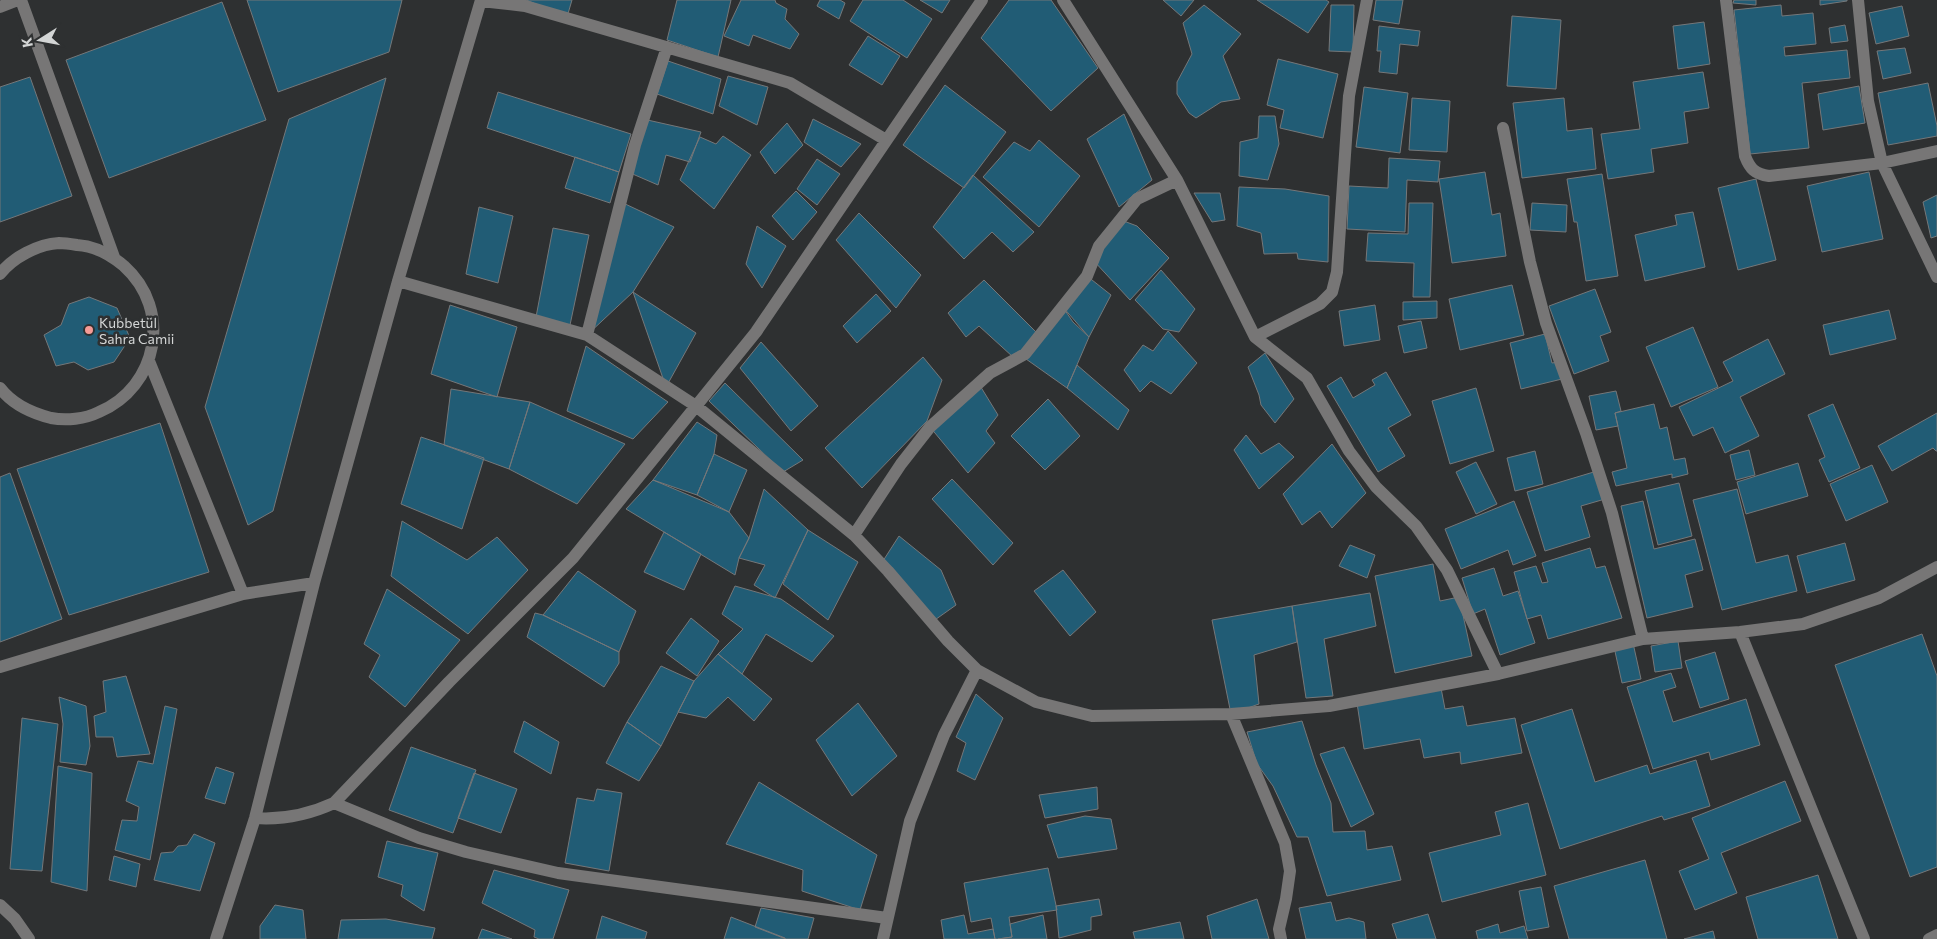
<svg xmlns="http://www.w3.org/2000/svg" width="1937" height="939" font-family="Commissioner,sans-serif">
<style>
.building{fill:#215c75;stroke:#757779}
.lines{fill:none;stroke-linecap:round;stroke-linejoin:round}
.minor{stroke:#777676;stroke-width:12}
.poi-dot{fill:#f59b96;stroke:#2e3031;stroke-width:2}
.labels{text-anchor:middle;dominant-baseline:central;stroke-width:5;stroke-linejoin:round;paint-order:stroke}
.poi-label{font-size:14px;fill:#d3d5d5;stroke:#2e3031;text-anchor:start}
</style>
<rect width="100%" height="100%" fill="#2e3031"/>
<path class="building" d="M247 0H402L389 52 278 92Z
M526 0H572L567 17Z
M677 0H731L718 57 667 40Z
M741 0H775L776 3 787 9 785 19 799 34 790 49 753 35 749 46 724 36Z
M820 0H840L845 3 839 19 817 6Z
M863 0H903L932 19 907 58 850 21Z
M920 0H950L942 13Z
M1009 0H1051L1098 68 1051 111 981 38Z
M1163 0H1194L1181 16Z
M1257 0H1326L1329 2 1308 33Z
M1376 0H1403L1399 24 1373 20Z
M1734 0H1756V5L1733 3Z
M1820 0H1847V1L1820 5Z
M222 2 266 120 109 178 66 60Z
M1204 5 1241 34 1223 56 1240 99 1221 102 1196 118 1189 113 1177 94V82L1192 54 1183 23Z
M1331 5H1354L1353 52 1329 51Z
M1781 5 1782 16 1813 13 1816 44 1784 47 1785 56 1847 50 1850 78 1802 83 1809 148 1750 154 1734 10Z
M1902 6 1909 36 1876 44 1869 13Z
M1512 16 1561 20 1556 89 1507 86Z
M1704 22 1710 64 1678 69 1673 26Z
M1845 25 1848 41 1831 43 1829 28Z
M1379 26 1420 31 1418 46 1400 44 1397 74 1379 72 1381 51H1377Z
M868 36 900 56 882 85 849 65Z
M1905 48 1911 73 1883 79 1877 51Z
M1278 59 1338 74 1323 138 1280 128 1284 110 1267 105Z
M668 61 721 79 713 114 657 94Z
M1703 72 1709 108 1684 112 1688 143 1651 149 1654 172 1608 179 1601 134 1640 129 1633 82Z
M728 76 768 87 757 125 719 106Z
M30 77 72 196 0 222V87Z
M386 78 273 511 248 525 205 407 289 119Z
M1928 83 1937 126V136L1888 145 1878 93Z
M945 85 1006 132 964 188 903 145Z
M1859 86 1865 123 1823 130 1818 94Z
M1364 87 1408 93 1400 153 1356 147Z
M498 92 631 134 619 172 487 128Z
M1412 98 1450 101 1447 152 1409 150Z
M1564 98 1567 131 1592 128 1596 169 1522 178 1513 103Z
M1124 114 1152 180 1119 207 1087 139Z
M1259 116H1275L1279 144 1268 180 1239 176 1240 142 1258 138Z
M643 119 701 132 690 162 666 155 658 185 628 172Z
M813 119 861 144 841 167 804 142Z
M787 123 803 145 775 174 760 152Z
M723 136 751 155 714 209 680 180 700 137 716 144Z
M1039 140 1080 176 1039 227 983 177 1014 142 1030 151Z
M575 157 619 172 610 203 565 188Z
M1389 158 1440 161 1438 182 1407 180 1405 232 1347 229 1349 186 1388 188Z
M817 159 840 174 817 205 797 189Z
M1485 172 1492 215 1500 213 1506 256 1452 263 1439 179Z
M1869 172 1883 239 1822 252 1807 186Z
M1602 174 1618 276 1586 281 1577 222H1574L1567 179Z
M973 175 1034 232 1013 252 992 232 964 259 933 227Z
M1756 179 1776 260 1738 270 1718 188Z
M1239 187 1285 189 1329 196 1328 262 1298 259 1297 253 1264 254 1261 233 1237 226Z
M796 191 817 212 793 240 772 216Z
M1194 193H1220L1225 220 1212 222Z
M1937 195V236L1931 238 1923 202Z
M621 202 674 227 633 292 587 335Z
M1409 203H1433L1430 297H1413L1414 263 1366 261 1368 233 1408 234Z
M1532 203 1567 205 1566 232 1530 230Z
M479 207 513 216 498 283 466 274Z
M1693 212 1705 267 1645 281 1635 235 1677 225 1675 215Z
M859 213 921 275 896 308 836 240Z
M1121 220 1137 226 1169 258 1130 300 1093 260Z
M757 226 786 246 762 288 746 264Z
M553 228 589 235 570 325 536 317Z
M1161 270 1195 309 1179 332 1163 329 1135 300Z
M1087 276 1111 295 1089 337 1062 306Z
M984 280 1039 335 1013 357 979 326 966 337 948 313Z
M1512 285 1524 335 1460 350 1449 299Z
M1595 289 1611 332 1600 336 1609 361 1574 374 1549 306Z
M633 292 696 333 666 387Z
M876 294 891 311 857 343 843 326Z
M89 297 117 308 130 338 114 362 88 370 74 362 56 366 44 335 61 325 69 304Z
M1437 301V318L1403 320V302Z
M450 305 517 327 497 397 431 374Z
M1375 305 1380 340 1344 346 1339 311Z
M1062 306 1073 322 1089 337 1067 388 1026 359Z
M1889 310 1896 339 1830 355 1823 325Z
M1421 321 1427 348 1404 353 1398 326Z
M1693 327 1718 387 1671 407 1646 347Z
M1168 331 1197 363 1171 394 1151 381 1140 392 1124 370 1143 345 1153 351Z
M1545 334 1552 363 1558 362 1562 379 1521 389 1510 343Z
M1768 339 1785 374 1740 397 1759 436 1725 453 1713 427 1693 436 1679 407 1733 381 1723 362Z
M761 342 818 406 791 431 740 368Z
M586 346 668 402 633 439 567 411Z
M1265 353 1294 399 1275 423 1261 405 1259 395 1248 367Z
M923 357 942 380 927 421 862 488 825 448Z
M1077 365 1129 410 1118 430 1067 388Z
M1386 372 1411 415 1388 428 1405 456 1378 472 1327 386 1341 377 1353 398 1375 385 1372 380Z
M725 383 803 460 783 472 709 401Z
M979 384 998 415 986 431 995 443 968 473 930 427Z
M1476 388 1494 451 1450 464 1432 401Z
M451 389 530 402 509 469 444 445Z
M1616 391 1621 411 1615 413 1618 426 1596 430 1589 396Z
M1048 399 1080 436 1045 470 1011 436Z
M530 402 625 444 577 504 509 469Z
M1654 404 1660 429 1667 427 1674 460 1685 458 1688 474 1672 478V474L1616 486 1612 472 1627 468 1615 413Z
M1833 404 1860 468 1829 482 1819 460 1825 457 1808 415Z
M1937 413V451H1936L1933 448 1892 471 1878 446Z
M697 422 717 435 714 454 697 495 653 480Z
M160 423 209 572 69 615 17 469Z
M1246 435 1261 454 1279 443 1294 457 1259 489 1234 450Z
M421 437 484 458 462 529 401 504Z
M1332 444 1366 493 1332 528 1320 511 1302 525 1283 494Z
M1749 450 1755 475 1736 480 1730 455Z
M1535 451 1543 484 1515 491 1507 458Z
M714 454 747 470 729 512 697 495Z
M1476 462 1497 504 1476 514 1456 472Z
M1798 463 1808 496 1746 514 1737 482Z
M1872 465 1888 502 1846 521 1830 484Z
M1597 471 1605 499 1581 506 1590 537 1545 551 1527 492Z
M10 473 62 619 0 642V477Z
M952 479 1013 543 993 565 932 499Z
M653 480 729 512 749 538 739 558 735 575 626 509Z
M1679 483 1692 536 1658 545 1645 491Z
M764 489 808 530 775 598 754 585 765 565 739 558 749 538Z
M1737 489 1756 563 1788 555 1797 591 1722 610 1693 500Z
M1514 501 1536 556 1513 565 1508 550 1461 569 1445 529Z
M1643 501 1654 549 1695 539 1703 570 1685 575 1693 607 1647 618 1621 506Z
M402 521 467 560 497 537 528 570 468 634 391 576Z
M808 530 858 562 828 620 783 584Z
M664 532 701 554 684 590 644 572Z
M899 536 941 570 956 605 932 622 881 564Z
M1845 543 1855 580 1807 593 1797 556Z
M1350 545 1375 555 1367 578 1339 566Z
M1590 548 1596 568 1605 566 1622 618 1548 639 1541 615 1527 619 1514 572 1536 566 1542 583 1548 582 1542 563Z
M1433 564 1440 601 1459 597 1472 656 1395 673 1375 576Z
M1494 568 1503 596 1518 591 1535 643 1500 655 1485 609 1473 614 1462 578Z
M1063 570 1096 612 1070 636 1034 591Z
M578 571 636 611 619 652 543 615Z
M735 586 781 599 834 636 812 662 766 634 742 674 718 654 743 629 722 614Z
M387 589 460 640 405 707 369 677 380 655 364 644Z
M1370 593 1376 626 1324 639 1333 696 1306 698 1292 606Z
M1292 606 1297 642 1254 655 1259 704 1231 714 1212 620Z
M535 613 543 615 619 652V663L604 687 527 637Z
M691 618 719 641 697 676 666 653Z
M1922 634 1937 676V867L1910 877 1835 665Z
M1678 641 1682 668 1655 672 1651 646Z
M1633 643 1641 679 1622 683 1614 647Z
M1715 652 1729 699 1700 708 1685 661Z
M718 654 772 699 754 721 728 697 706 718 678 712 694 681Z
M661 666 694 681 661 746 627 722Z
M1671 673 1676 687 1663 691 1673 722 1746 699 1760 745 1711 760 1709 752 1653 769 1627 687Z
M126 676 150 754 117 757 113 737H96L94 716 106 712 103 681Z
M1441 688 1445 709 1463 706 1467 726 1515 718 1522 753 1461 764 1460 752 1424 758 1420 739 1364 749 1357 703Z
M976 694 1003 718 975 780 957 771 966 743 956 737Z
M59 697 86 706 90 746 86 765 60 762 63 724Z
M858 703 897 756 852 796 816 740Z
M165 706 177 709 150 860 115 850 122 820 137 821 139 807 126 801 138 761 153 764Z
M1572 709 1595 782 1647 765 1650 774 1696 760 1710 806 1664 820 1662 816 1560 849 1521 725Z
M22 718 58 724 42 871 10 869Z
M524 721 559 742 551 774 514 752Z
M1302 721 1316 765 1331 803 1333 832 1365 831 1367 850 1392 846 1401 880 1327 896 1308 837H1297L1273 786 1257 764 1247 732Z
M627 722 661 746 639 781 606 763Z
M411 747 476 770 453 833 389 810Z
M1344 747 1374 814 1351 827 1320 754Z
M58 766 92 773 87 891 51 882Z
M216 767 234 773 225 804 205 798Z
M474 773 517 789 501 833 458 818Z
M1785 781 1801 821 1721 853 1737 893 1695 910 1679 871 1709 859 1692 818Z
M759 782 877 855 860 910 802 891 803 870 726 844Z
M1097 787 1098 809 1045 818 1039 795Z
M597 789 622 793 609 871 565 863 577 798 594 801Z
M1528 803 1546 875 1442 902 1429 853 1501 835 1495 812Z
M1085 816 1111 819 1117 849 1058 858 1047 825Z
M194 834 215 843 200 891 154 880 161 853 173 852 178 846 187 845Z
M387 841 438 853 424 911 401 896 403 885 378 877Z
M114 856 140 864 136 887 109 880Z
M1645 860 1667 939H1569L1554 886Z
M1048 868 1057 910 1009 917 1012 937 998 939H995L991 918 971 922 964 883Z
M494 870 569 890 553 939H539L534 937 535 930 482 903Z
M1818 875 1838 939H1758L1746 897Z
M1541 887 1549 927 1527 931 1519 891Z
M1099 899 1102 915 1091 917V930L1059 938 1056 906Z
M1257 899 1269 939H1212L1207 916Z
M1331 902 1336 921 1349 918 1364 922 1366 939H1306L1299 908Z
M275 905 303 910 306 939H260V926Z
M761 908 814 918 808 939H786L755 927Z
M1428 914 1436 939H1397L1392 924Z
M964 915 968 934 993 929 995 939H944L941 920Z
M1043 915 1047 939H998L1012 937 1010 924Z
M602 916 647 932 645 939H596Z
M731 917 785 938V939H724Z
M386 919 435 928 432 939H338L341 920Z
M1180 922 1184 939H1135L1133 932Z
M1498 924 1500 933 1524 926 1528 939H1478L1476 931Z
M482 929 512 939H478Z
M1713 931 1715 939H1684Z"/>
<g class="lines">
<path class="minor" d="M21 0 114 257
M1063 0 1177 180 1255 337 1307 378 1349 451 1376 487 1416 526 1447 570 1498 674
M1726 0 1745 156C1750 169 1755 174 1769 176L1882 163 1937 151
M1858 0 1868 101 1882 163 1937 277
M481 1 525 6 790 83 886 140
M0 7 18 0
M1503 128 1530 262 1546 323 1586 433 1612 513 1643 639
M0 274C12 258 38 244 59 243 65 243 71 244 77 245 95 246 111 255 124 266 173 310 158 387 99 412 85 419 66 421 51 418 31 413 13 405 0 388
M398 281 587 335 696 406 854 535 888 571 948 641 977 670 1036 702 1092 716 1231 714 1329 706 1498 674 1643 639 1740 632 1803 624 1879 598 1937 567
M587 335 635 145 667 47
M1255 337 1320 304 1332 292 1337 272 1349 96 1367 0
M149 361 243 594
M854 535 901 464 930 427 990 373 1025 354 1087 276 1099 246 1137 199 1177 180
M1740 632 1864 939
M0 667 243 594 314 583
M1231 714 1285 843 1290 871 1286 899 1279 929 1281 939
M334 803 419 838 466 852 558 873 887 918
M255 818C284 820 308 815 334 803L449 682 573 558 756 332 982 0
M0 905 15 919 29 939
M216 939 255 818 314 583 398 281 481 0
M883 939 910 821 944 735 977 670
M1929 939 1937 935"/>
</g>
<circle class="poi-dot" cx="89" cy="330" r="5"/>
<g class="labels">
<g class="poi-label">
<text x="99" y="322">Kubbetül<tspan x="99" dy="16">Sahra Camii</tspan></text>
</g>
</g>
<g transform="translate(40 40) rotate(259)" stroke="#2e3031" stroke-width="4" paint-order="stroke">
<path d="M0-4L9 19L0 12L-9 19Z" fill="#d3d5d5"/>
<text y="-8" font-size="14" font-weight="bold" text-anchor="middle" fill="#d3d5d5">K</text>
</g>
</svg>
